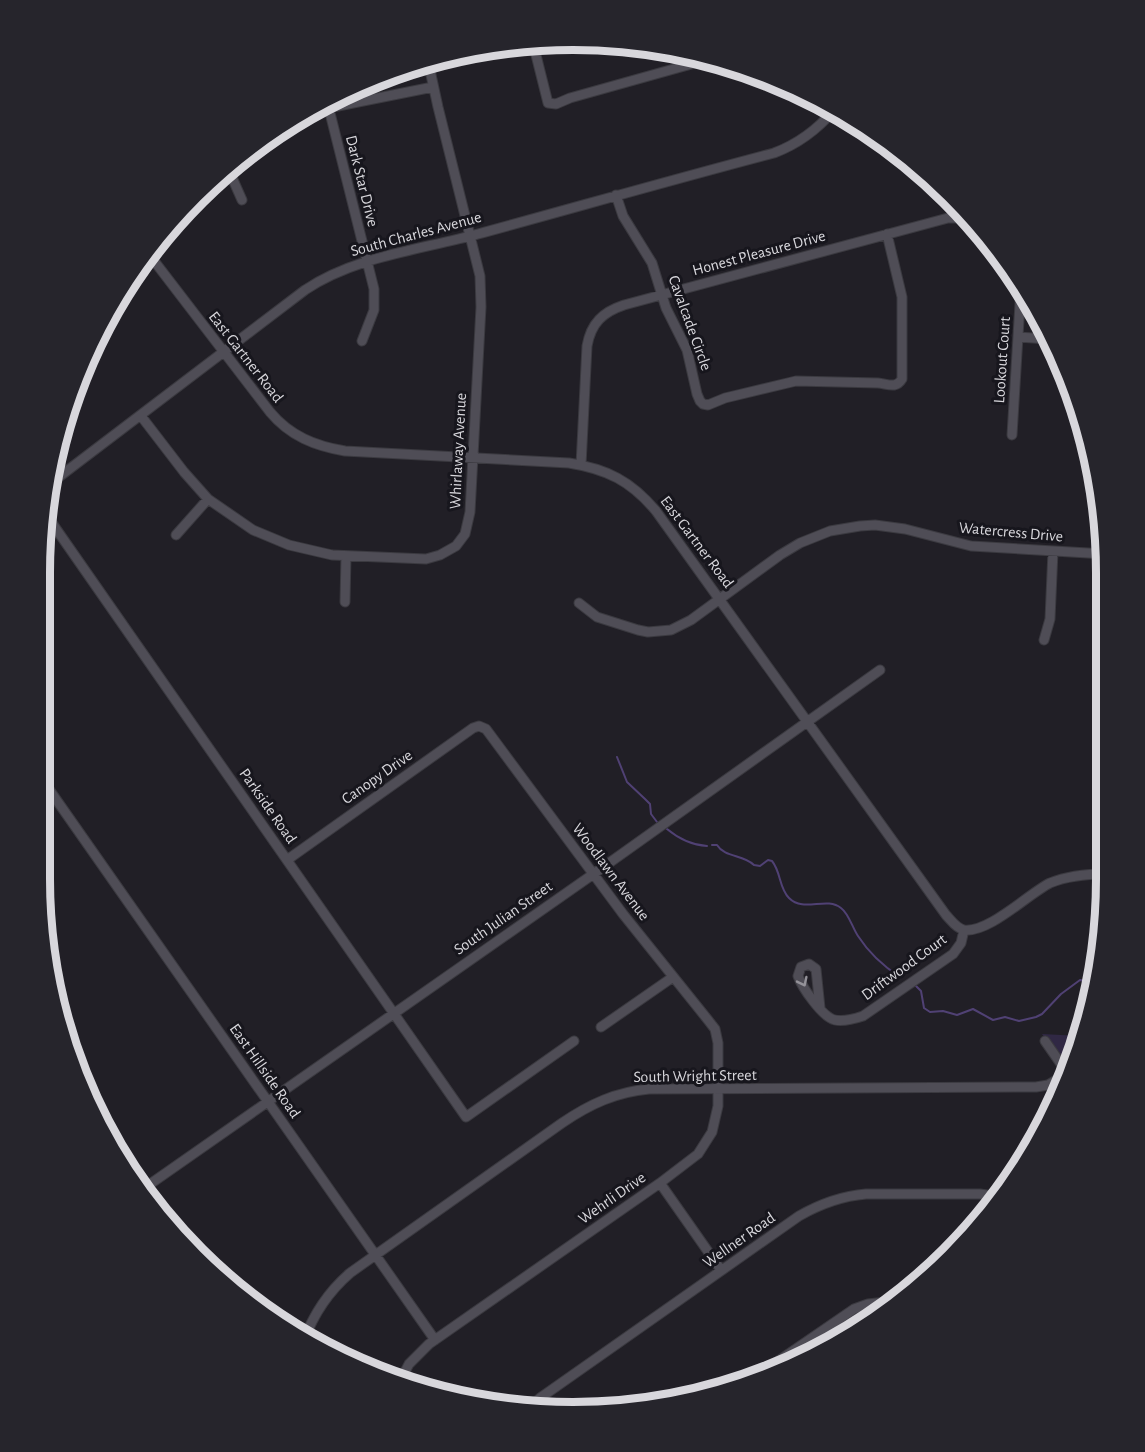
<svg xmlns="http://www.w3.org/2000/svg" width="1145" height="1452" font-family="'Alegreya Sans',sans-serif">
<style>
.green{fill:#302844}
.lines{fill:none;stroke-linecap:round;stroke-linejoin:round}
.stream{stroke:#504174;stroke-width:2}
.minor-casing{stroke:#3b3a40;stroke-width:11}
.minor{stroke:#4f4d56;stroke-width:9}
.oneway{stroke:#949299}
.labels{text-anchor:middle;dominant-baseline:central;stroke-width:6;stroke-linejoin:round;paint-order:stroke}
.street-label{font-size:16px;fill:#d8d7dc;stroke:#17161d}
.rim{fill:none;stroke:#d8d7dc;stroke-width:8}
</style>
<rect width="100%" height="100%" fill="#211f26"/>
<path class="green" d="M1042 1034 1080 1036 1069 1071Z"/>
<g class="lines">
<path class="stream" d="M617 757 627 782 645 799 650 804 651 814 657 822
M667 829C679 839 691 845 707 846
M712 845H717C725 858 743 854 754 865L760 866 768 860 772 861C781 872 779 888 789 898 804 913 826 896 841 908 849 914 852 927 858 936 869 953 883 966 900 977
M914 984 921 991 924 1008 930 1012 943 1011 957 1015 973 1009 993 1020 1005 1017 1019 1021 1036 1017 1042 1014 1061 994 1080 980 1096 983"/>
<defs>
<path id="minor" d="M533 43 548 103 556 104 570 98 713 58
M327 101 374 289V310L362 341
M303 113 433 87
M230 173 242 200
M616 195 623 216 652 263 666 308 687 350 697 394 700 401 703 404 708 405 725 398 796 381 878 383C888 384 896 389 902 379V297L887 234
M148 253 270 412C290 436 315 446 345 451L569 463C607 469 631 481 656 511L946 915C951 920 956 928 964 930 989 933 1028 894 1050 883 1067 876 1088 874 1106 874
M1018 337 1049 339
M141 416 184 472 208 499 253 530 289 545 332 555 426 559 440 555 456 546 465 534 470 512 481 307 480 276 438 107 428 61
M1012 435 1021 287
M581 465 587 346C591 323 603 312 624 305L948 218H971
M51 483 305 290C356 256 420 250 478 234 577 207 675 179 774 153 798 144 817 130 834 110
M45 513 466 1117 574 1041
M176 535 208 499
M345 602 346 556
M579 603 597 617 638 630 648 632 671 630 691 620 780 555 800 543 830 531 860 526 875 525 905 529 971 546 1105 554
M1044 640 1050 619 1053 551
M39 775 435 1340
M287 860 473 728 479 726 486 729 623 914 708 1020 715 1029 718 1043V1106L712 1132 698 1154 660 1183 429 1344 409 1364 400 1381
M820 1008 816 969 809 964 801 967 798 976C802 987 822 1017 835 1020 844 1022 854 1019 863 1016L953 954 961 943 964 930
M601 1027 673 977
M1045 1041 1068 1074
M105 1134 153 1202
M660 1183 721 1270
M143 1189 602 868 880 670
M304 1340C314 1313 328 1292 350 1273L562 1123C590 1104 616 1092 649 1089L1036 1087 1048 1085 1068 1073
M758 1375 854 1309 868 1304 895 1301
M530 1407 540 1398 799 1216C820 1204 842 1196 866 1194H980L1000 1197"/>
</defs>
<use href="#minor" class="minor-casing"/>
<use href="#minor" class="minor"/>
</g>
<defs><path id="oneway-chevron" d="M-2-3.5L2.5 0L-2 3.5" fill="none" stroke-width="1.6" stroke-linecap="round" stroke-linejoin="round" transform="scale(1.5)"/></defs>
<use class="oneway" href="#oneway-chevron" transform="translate(803 982) rotate(64)"/>
<g class="labels">
<g class="street-label">
<text transform="translate(362 181) rotate(76)">Dark Star Drive</text>
<text transform="translate(416 234) rotate(-15)">South Charles Avenue</text>
<text transform="translate(759 253) rotate(-15)">Honest Pleasure Drive</text>
<text transform="translate(690 323) rotate(70)">Cavalcade Circle</text>
<text transform="translate(246 357) rotate(52)">East Gartner Road</text>
<text transform="translate(1002 360) rotate(-86)">Lookout Court</text>
<text transform="translate(458 451) rotate(-87)">Whirlaway Avenue</text>
<text transform="translate(1011 532) rotate(5)">Watercress Drive</text>
<text transform="translate(697 542) rotate(53)">East Gartner Road</text>
<text transform="translate(377 777) rotate(-35)">Canopy Drive</text>
<text transform="translate(268 806) rotate(55)">Parkside Road</text>
<text transform="translate(611 872) rotate(53)">Woodlawn Avenue</text>
<text transform="translate(503 918) rotate(-35)">South Julian Street</text>
<text transform="translate(904 967) rotate(-36)">Driftwood Court</text>
<text transform="translate(265 1071) rotate(55)">East Hillside Road</text>
<text transform="translate(695 1076) rotate(-1)">South Wright Street</text>
<text transform="translate(612 1198) rotate(-35)">Wehrli Drive</text>
<text transform="translate(739 1240) rotate(-35)">Wellner Road</text>
</g>
</g>
<path d="M0 0H1145V1452H0ZM573 50H573A523 523 0 0 1 1096 573V879A523 523 0 0 1 573 1402H573A523 523 0 0 1 50 879V573A523 523 0 0 1 573 50Z" fill="#26252c" fill-rule="evenodd"/>
<path class="rim" d="M573 50H573A523 523 0 0 1 1096 573V879A523 523 0 0 1 573 1402H573A523 523 0 0 1 50 879V573A523 523 0 0 1 573 50Z"/>
</svg>
